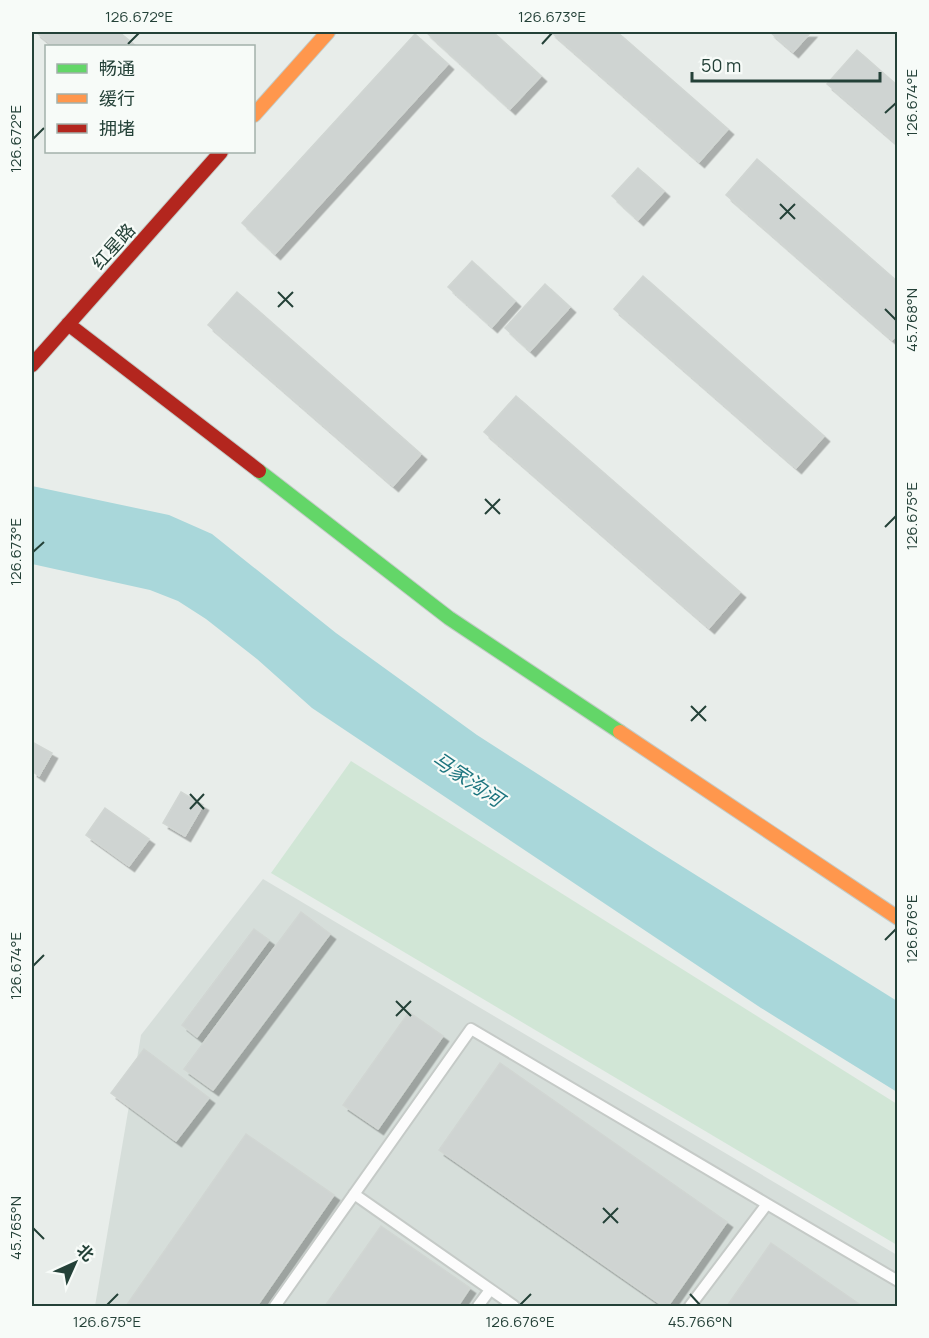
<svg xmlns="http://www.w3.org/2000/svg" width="929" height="1338" font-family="Manrope,'Noto Sans SC',sans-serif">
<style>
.built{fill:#d6deda}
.green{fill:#d1e6d6}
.water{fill:#a9d7da}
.building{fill:#cfd4d2;stroke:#d1d6d3;stroke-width:1.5;filter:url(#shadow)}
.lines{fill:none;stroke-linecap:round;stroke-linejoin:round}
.lane-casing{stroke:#c5cac7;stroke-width:14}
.fast-casing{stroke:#c3cbc7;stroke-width:16}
.slow-casing{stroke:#c3cbc7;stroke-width:16}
.jam-casing{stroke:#c3cbc7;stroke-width:16}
.lane{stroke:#fcfcfc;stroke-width:10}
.fast{stroke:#63d668;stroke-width:14}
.slow{stroke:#ff974d;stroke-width:14}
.jam{stroke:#b3261e;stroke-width:14}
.ticks{fill:none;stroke:#244138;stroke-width:2}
.labels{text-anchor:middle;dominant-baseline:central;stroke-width:4.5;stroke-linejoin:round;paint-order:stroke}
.street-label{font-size:18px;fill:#244138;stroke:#f7fbf8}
.water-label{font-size:20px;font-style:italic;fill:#1d757f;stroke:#f7fbf8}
.neatline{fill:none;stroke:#244138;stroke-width:2}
.ticks-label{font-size:15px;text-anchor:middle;fill:#244138}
</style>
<defs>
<filter id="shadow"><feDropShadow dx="5.5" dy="5.5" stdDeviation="0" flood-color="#0004"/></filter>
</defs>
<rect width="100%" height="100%" fill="#e8edea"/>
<path class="built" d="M263 879 897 1255V1306H95L141 1035Z"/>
<path class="green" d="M351 761 897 1104V1245L271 873Z"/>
<path class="water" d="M32 486 169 515 212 534 336 633 477 735 656 850 897 1001V1092L761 1008 312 708 257 659 206 619 178 601 150 590 32 564Z"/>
<path class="building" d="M36 32H119L136 46H53Z
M426 32H493L541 76 510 109Z
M551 32H617L728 129 699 162Z
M770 32H811L793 52Z
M415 34 448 64 275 254 242 223Z
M857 50 898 86V145L827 84Z
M757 159 898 282V334L892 340 726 195Z
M638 168 664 191 638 220 612 196Z
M472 261 515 301 492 327 448 287Z
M643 276 824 436 796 468 614 309Z
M545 284 570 307 530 351 505 328Z
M237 292 421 454 393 486 208 325Z
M516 396 740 592 709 628 484 432Z
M32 742 52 753 39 776 32 771Z
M181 792 203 805 185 836 163 823Z
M105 808 149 839 129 866 86 835Z
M301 912 330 934 213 1090 184 1069Z
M254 929 269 940 197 1037 182 1025Z
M409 1012 443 1036 378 1129 343 1105Z
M144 1049 209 1098 176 1141 111 1093Z
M500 1063 727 1222 668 1306H663L439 1150Z
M246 1134 334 1195 257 1306H126Z
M381 1226 470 1288 458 1306H325Z
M771 1243 862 1306H727Z"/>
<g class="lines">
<defs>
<path id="lane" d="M354 1194 514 1306
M767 1204 898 1281
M275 1306 471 1029 767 1204 690 1306
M478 1306 490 1290"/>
<path id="fast" d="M259 471 449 618 620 732"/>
<path id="slow" d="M254 115 328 32
M620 732 898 918"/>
<path id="jam" d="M68 324 259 471
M32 365 221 152"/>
</defs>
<use href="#lane" class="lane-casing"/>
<use href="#fast" class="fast-casing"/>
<use href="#slow" class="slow-casing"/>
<use href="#jam" class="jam-casing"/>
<use href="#lane" class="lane"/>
<use href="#fast" class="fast"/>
<use href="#slow" class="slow"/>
<use href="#jam" class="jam"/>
</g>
<path class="ticks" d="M128 44 139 33M542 44 552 33M885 113 896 103M33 139 44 128M780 204 795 219M780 219 795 204M278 292 293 307M278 307 293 292M885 309 896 320M485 499 500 514M485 514 500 499M885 527 896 516M33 552 44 542M691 706 706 721M691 721 706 706M190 794 204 809M190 809 204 794M885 940 896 929M33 966 44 955M396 1001 411 1016M396 1016 411 1001M603 1208 618 1223M603 1223 618 1208M33 1228 44 1239M690 1294 700 1305M107 1305 118 1294M520 1305 531 1294"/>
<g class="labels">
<g class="street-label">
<text transform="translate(113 246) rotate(-48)">红星路</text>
</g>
<g class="water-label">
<text transform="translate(468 779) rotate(34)">马家沟河</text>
</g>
</g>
<rect width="929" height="1338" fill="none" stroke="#f7fbf8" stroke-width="66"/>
<rect x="45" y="45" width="210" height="108" fill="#f7fbf8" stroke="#a3b1ab" stroke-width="1.5"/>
<rect x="57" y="64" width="30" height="9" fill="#63d668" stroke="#a3b1ab" stroke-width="1.5"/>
<text x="99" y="75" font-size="18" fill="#244138">畅通</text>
<rect x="57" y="94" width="30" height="9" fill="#ff974d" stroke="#a3b1ab" stroke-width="1.5"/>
<text x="99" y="105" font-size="18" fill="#244138">缓行</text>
<rect x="57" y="124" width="30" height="9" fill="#b3261e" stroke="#a3b1ab" stroke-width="1.5"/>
<text x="99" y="135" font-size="18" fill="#244138">拥堵</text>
<g transform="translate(75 1263) rotate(45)" stroke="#f7fbf8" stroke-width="4.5" paint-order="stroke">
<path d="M0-4.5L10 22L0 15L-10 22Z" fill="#244138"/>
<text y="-9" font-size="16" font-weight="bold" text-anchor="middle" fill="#244138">北</text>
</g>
<path d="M692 72v9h188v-9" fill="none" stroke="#244138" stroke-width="3"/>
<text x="701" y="72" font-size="18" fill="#244138" stroke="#f7fbf8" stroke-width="4.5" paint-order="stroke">50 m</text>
<rect x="33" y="33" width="863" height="1272" class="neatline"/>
<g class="ticks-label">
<text x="139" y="22">126.672°E</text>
<text x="552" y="22">126.673°E</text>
<text transform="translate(912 103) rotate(-90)" y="5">126.674°E</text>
<text transform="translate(16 139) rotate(-90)" y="5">126.672°E</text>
<text transform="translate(912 320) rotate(-90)" y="5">45.768°N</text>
<text transform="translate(912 516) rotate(-90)" y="5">126.675°E</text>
<text transform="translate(16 552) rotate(-90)" y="5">126.673°E</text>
<text transform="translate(912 929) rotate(-90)" y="5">126.676°E</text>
<text transform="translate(16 966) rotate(-90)" y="5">126.674°E</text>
<text transform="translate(16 1228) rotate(-90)" y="5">45.765°N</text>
<text x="107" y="1327">126.675°E</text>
<text x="520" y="1327">126.676°E</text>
<text x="700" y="1327">45.766°N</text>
</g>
</svg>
